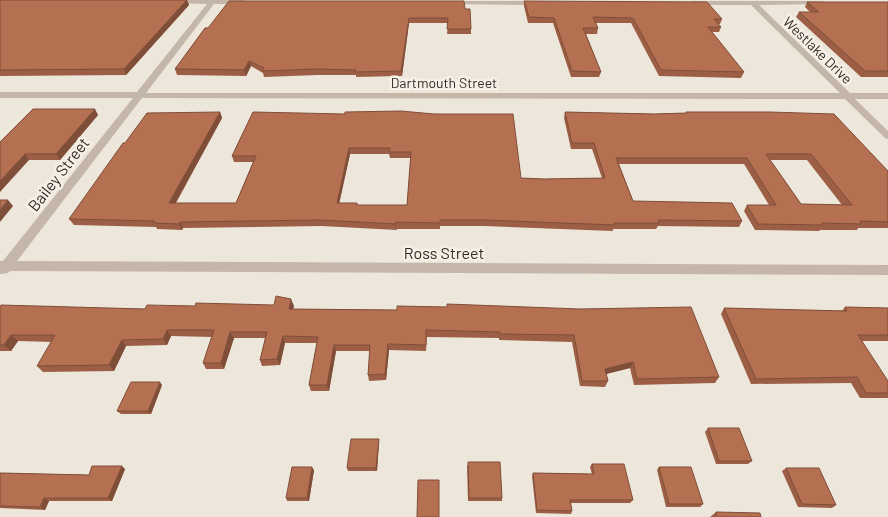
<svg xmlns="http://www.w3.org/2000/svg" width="888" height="517" font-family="Barlow,sans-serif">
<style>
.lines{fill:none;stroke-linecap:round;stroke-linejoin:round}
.minor{fill:#c4b6a8;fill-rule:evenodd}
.wall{fill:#9c5f46;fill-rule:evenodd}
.shaded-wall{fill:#7f4e39}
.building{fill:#b56f51;stroke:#7f4e39;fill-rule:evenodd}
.labels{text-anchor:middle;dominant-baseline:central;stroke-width:5;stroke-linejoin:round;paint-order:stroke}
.far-street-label{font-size:14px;fill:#322b27;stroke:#f6f0e6}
.street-label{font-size:16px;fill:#322b27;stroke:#f6f0e6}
</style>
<rect width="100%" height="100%" fill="#ede6db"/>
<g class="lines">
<path class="minor" d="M172 0H245L248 2 245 4H214L146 93H840L751 5H692L689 3 692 1H822L825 3 824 4 759 5 850 93H888V99H855L888 131V139L885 138 845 99 142 98 17 261 888 265V275L10 271 8 273 0 274V261H3L133 98H0V92H137L207 4 170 3 169 2Z
M445 1H540L543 3 540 5 447 4 445 3Z"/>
</g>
<path class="wall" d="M0 0H187L189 5 126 75 0 76Z
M524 1 722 19 720 24H718L721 27 719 32H712L744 72 741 78 659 76 631 23H595L598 28 597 34H586L601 72 599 77H571L553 23H528L524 6Z
M807 2H888V77H861L796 17 799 12H810L805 7Z
M465 9 471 29V34H447L448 23H409L402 76 356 77V75H317L264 77 263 73 251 66 246 76 177 75 175 69 205 28Z
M220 112 222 118 176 203H236L253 162H234L232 156 253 112 521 178 544 179 602 178 592 149H571L564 118 565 112 654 114 686 113V112L888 171V228H858L857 230H820L819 231 755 230 744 211 747 205H769L744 164H619L633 201 742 221 739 227 658 226 656 229H613V231L484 226H440V229H397V230L322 226 183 228 182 230 157 229 156 227 74 225 69 219 125 143ZM350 154H389L390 158H411L407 205H357V203H339ZM770 160H807L842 205 801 204Z
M98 115 60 160H29L0 142Z
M294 306 293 309 397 310 580 309 719 377 715 383 634 385 630 368 606 374 608 381 605 387 580 386 572 342 499 340V338L427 337 426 351 389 350 386 380 369 381 368 375 370 351H336L329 391H311L309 385 317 343H285L280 365 262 366 260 360 265 338H234L224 369H206L203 363 212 337 171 336 167 345 126 346 114 371 43 372 37 366 52 342 18 341 11 351H0V307L145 309Z
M845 307 888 308V341H862L888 393V398H860L851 383 751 384 721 314 724 308 842 311Z
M162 385 151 414H121L117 411Z
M708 428 752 461 748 464H716L705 432Z
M379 442 377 471H348L347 468Z
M592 464 633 500 630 503H571L572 511 571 514 536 513 532 476 533 473 592 474 590 467Z
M467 465 502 498V501H468Z
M659 467 703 504 700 507H666L657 470Z
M786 468 836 505 832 508 798 507 782 471Z
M125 469 112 501H49L45 510 0 508V473L89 475Z
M314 470 309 501H287L286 498Z
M716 512 761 517H710Z"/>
<path class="shaded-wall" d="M187 0 189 5 126 75 124 69Z
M409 18V23L402 76 401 71Z
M249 61 251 66 246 76 244 70Z
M95 109 98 115 60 160 56 154Z
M220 112 222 118 172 209 169 203Z
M349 148 350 154 338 209 337 203Z
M25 154 29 160 0 192V181Z
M8 200 13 206 0 222V210Z
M180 222 183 228 182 230 179 224Z
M291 299 294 306 291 315 289 309Z
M167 330 171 336 167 345 163 339Z
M230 332 234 338 224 369 221 363Z
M11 335 18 341 11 351 4 345Z
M283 336 285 343 280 365 277 359Z
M122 340 126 346 114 371 109 365Z
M388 344 389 350 386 380 385 374Z
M334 345 336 351 329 391 327 385Z
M633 362 630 368 602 375 605 369Z
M160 382 162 385 151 414 148 411Z
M379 439V442L377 471 376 468Z
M122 466 125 469 112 501 108 498Z
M312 467 314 470 309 501 307 498Z
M44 498 49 501 45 510 40 507Z"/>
<path class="building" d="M0 0H187L124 69 0 70Z
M229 1H464L465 9H470L471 29H447L448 18H409L401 71 355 72 356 70 316 69 262 71 264 68 249 61 244 70 175 69 205 28H208Z
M524 1 707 2 722 19H714L721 27H708L744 72 661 70 633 18 593 17 598 28H583L601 72 572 71 554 18 529 17Z
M807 2H888V71H865L799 12H819Z
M33 109H95L56 154H25L0 181V142Z
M401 111 434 114H513L521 178 544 179 605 178 594 143H572L565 112 654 114 687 113 686 112H770L834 114 888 171V222L860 221 861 224 822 223 823 225 758 224 747 205H776L747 158H616L633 201 732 203 742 221 658 220 659 223H614L615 225 484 220H440V223L396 222V224L321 220 180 222 179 224 153 223 155 221 69 219 123 143H125L147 113 220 112 169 203H236L256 156H232L253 112 345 114V112ZM349 148H390L389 152H411L407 205H357V203H337ZM766 154H811L852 205 801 204Z
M0 200H8L0 210Z
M276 296 291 299 289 309 397 310V306L447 307V304L580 309 691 307 719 377 637 379 633 362 605 369 608 381H582L574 335 500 334V332L426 330V345L388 344 385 374 368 375 370 345H334L327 385H309L318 337 283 336 277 359 260 360 267 332H230L221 363H203L214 330H167L163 339 122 340 109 365 37 366 55 335H11L4 345H0V307L1 305 145 309 147 305 195 306 196 303 274 305Z
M845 307 888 308V335H858L888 381V393H866L857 377 756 379 724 308 847 311Z
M131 382H160L148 411H117Z
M708 428H739L752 461H719Z
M351 439H379L376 468H347Z
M468 462H500L502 498H469Z
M592 464H624L633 500H570L572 511 537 510 533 473 594 474Z
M92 466H122L108 498H44L40 507 0 506V473L89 475Z
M292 467H312L307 498H286Z
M659 467H691L703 504H669Z
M786 468H819L836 505 802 504Z
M418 480H439V517H417Z
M716 512 760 513 761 517H717Z"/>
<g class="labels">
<g class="far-street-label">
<text transform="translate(818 50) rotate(44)">Westlake Drive</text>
<text x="444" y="82">Dartmouth Street</text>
</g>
<g class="street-label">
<text transform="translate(58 174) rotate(-52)">Bailey Street</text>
<text x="444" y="252">Ross Street</text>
</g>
</g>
</svg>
